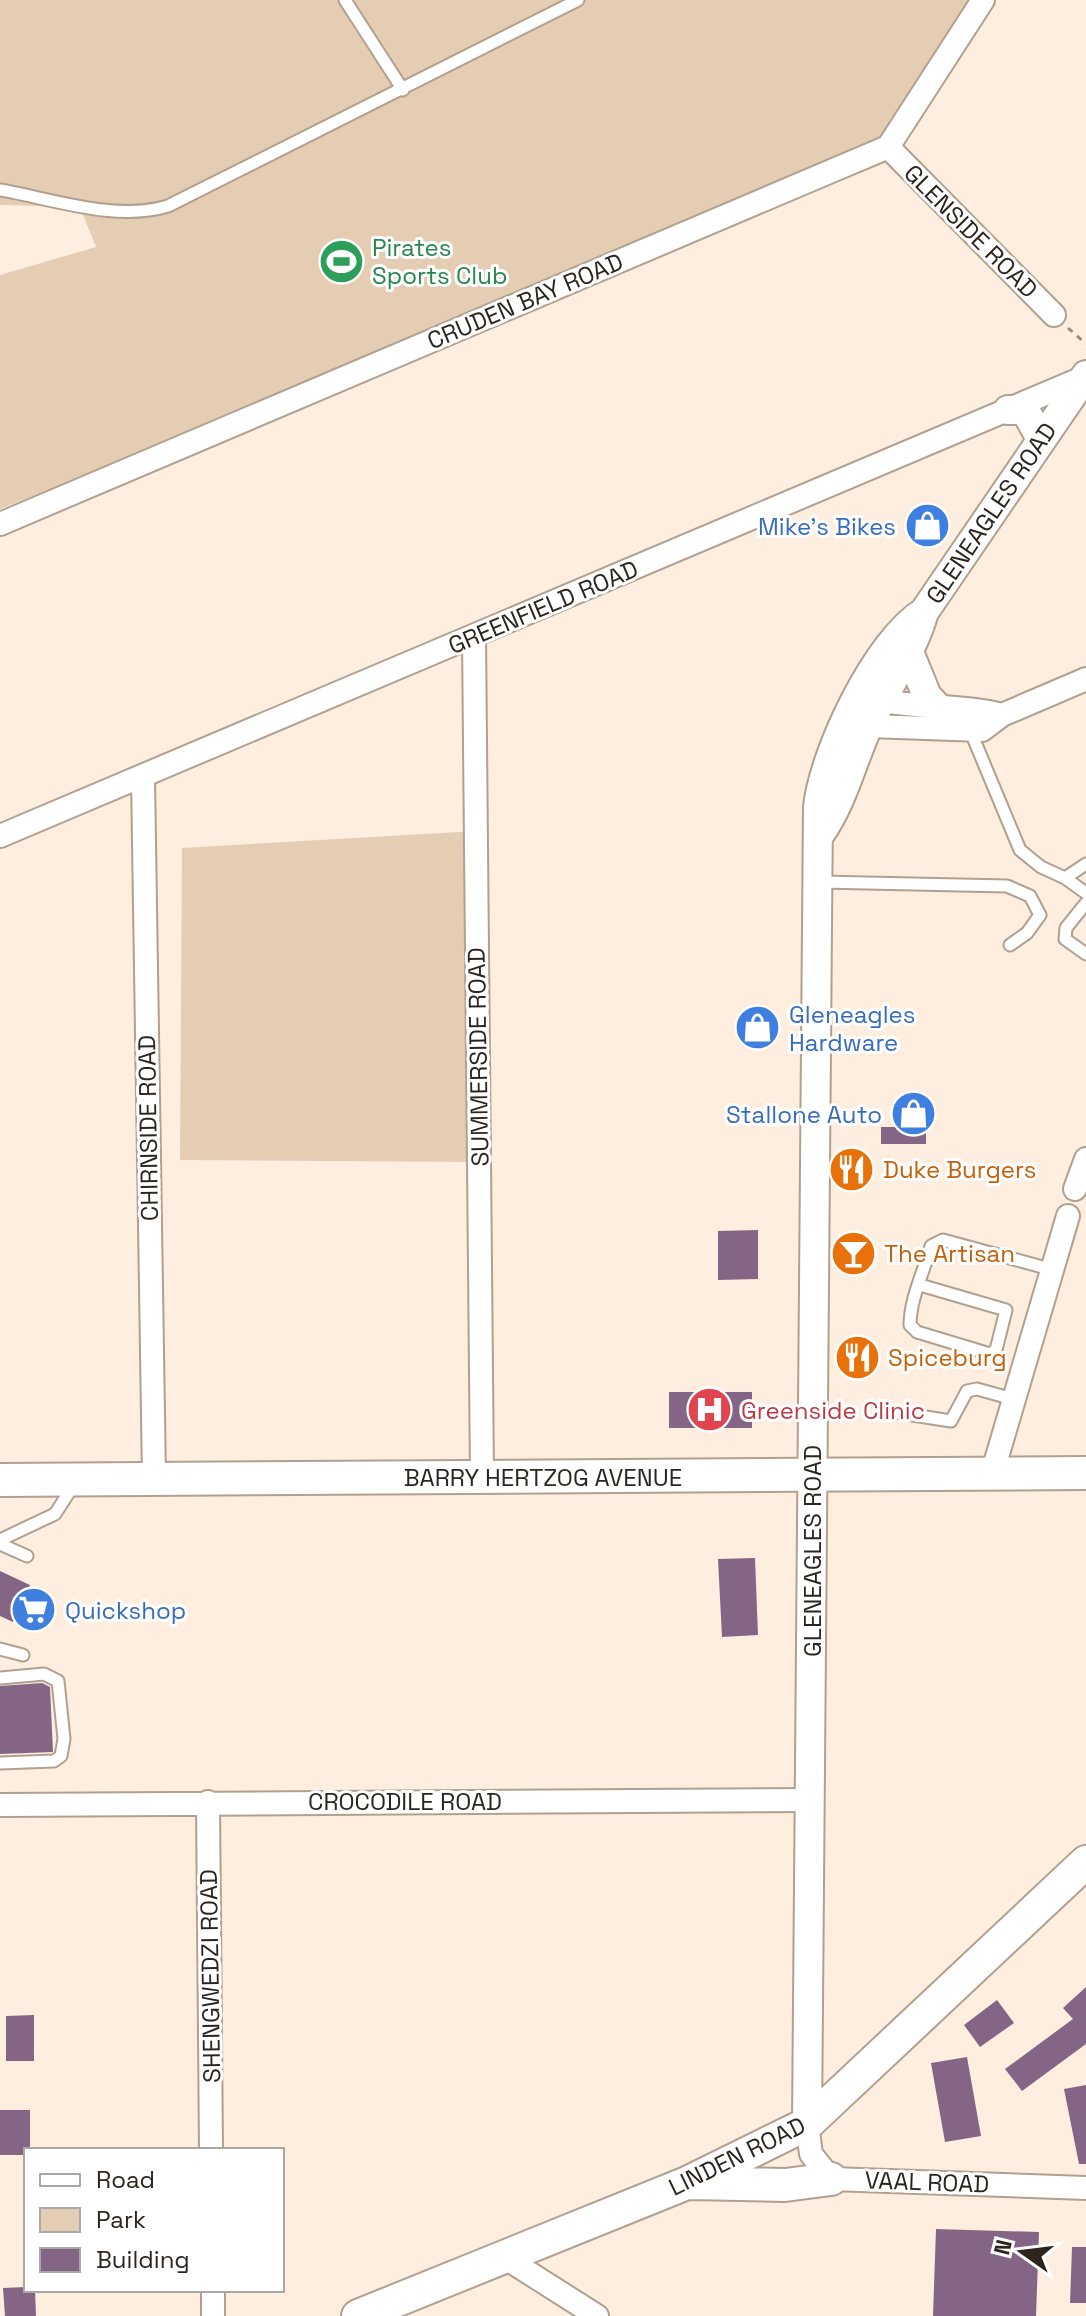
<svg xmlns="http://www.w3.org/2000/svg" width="1086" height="2316" font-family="'Space Grotesk',sans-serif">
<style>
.green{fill:#e5cdb4}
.building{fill:#856585}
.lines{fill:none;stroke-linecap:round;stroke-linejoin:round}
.service-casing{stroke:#b1a08f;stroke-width:15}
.minor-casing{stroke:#b1a08f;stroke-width:26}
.tertiary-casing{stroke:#b1a08f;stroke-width:32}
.secondary-casing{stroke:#b1a08f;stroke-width:36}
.path{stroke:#998e83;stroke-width:3;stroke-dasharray:6 6;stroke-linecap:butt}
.service{stroke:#fff;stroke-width:11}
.minor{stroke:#fff;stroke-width:22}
.tertiary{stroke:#fff;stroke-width:28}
.secondary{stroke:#fff;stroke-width:32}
.labels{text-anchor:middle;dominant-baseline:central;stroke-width:6;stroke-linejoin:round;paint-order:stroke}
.street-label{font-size:24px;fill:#2b251e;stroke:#fff}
.leisure-label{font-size:24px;fill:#27864d;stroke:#fff;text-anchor:start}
.shop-label{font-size:24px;fill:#366cbe;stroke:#fff;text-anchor:end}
.food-label{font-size:24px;fill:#c56008;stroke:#fff;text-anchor:start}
.health-label{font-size:24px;fill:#be3a42;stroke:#fff;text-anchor:start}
</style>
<rect width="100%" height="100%" fill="#fdeee0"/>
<path class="green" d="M0 0H994L893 160 0 509V275L96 247 80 207 0 205Z
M477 831 474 1162 180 1160 182 848Z"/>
<path class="building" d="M899 1101H926V1144H881V1127H899Z
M758 1230V1279L718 1280V1231Z
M669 1392H752V1428H669Z
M755 1558 758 1635 722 1637 718 1559Z
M0 1571 30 1585 13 1622 0 1616Z
M42 1683 50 1687 53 1752 0 1754V1686Z
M1086 1987V2044L1022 2091 1005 2069 1073 2019 1063 2008Z
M997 2000 1014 2023 980 2047 964 2025Z
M34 2015V2061H6V2016Z
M967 2057 981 2136 945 2142 931 2063Z
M1086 2085V2164H1079L1064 2089Z
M0 2110H30V2150H26V2155H0Z
M936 2229 1039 2232 1036 2316H933Z
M1072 2247H1086V2303H1070Z
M26 2287V2290H35L36 2316H5L3 2288Z"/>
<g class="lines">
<defs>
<path id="service" d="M345 0 403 90
M0 190C53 199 116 222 168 206L578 0
M970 730 1020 850 1041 867 1065 878 1086 864
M1065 878 1086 893
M820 882 1007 886 1030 896 1040 915 1027 933 1010 945
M1086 903 1066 928 1065 939 1086 954
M920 1285 1006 1310 996 1350 990 1354 917 1332 910 1325C910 1299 924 1271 931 1246L943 1240 1050 1269
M887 1411 951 1421 967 1391 977 1389 1013 1399
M0 1540 55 1514 75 1483
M0 1544 27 1556
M0 1649 23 1655
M0 1678 44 1674 58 1681 64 1739 61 1756 54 1761 0 1763"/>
<path id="minor" d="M888 147 1054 315
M0 524 888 147 983 0
M474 636 482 1477
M868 698C912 709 959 704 1002 715
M857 722 869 726 982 730 1002 715 1086 679
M143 778 154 1478
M0 836 1085 377
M1075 1189 1086 1159
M992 1474 1068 1216
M208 1802 211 2150
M0 1805 811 1800
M807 2124 811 2154 831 2179 1086 2188
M504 2257 597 2316
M213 2290V2316"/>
<path id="tertiary" d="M1008 410H1025L1041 439
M909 652 927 696 940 710
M820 834C844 800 852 760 870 722 888 685 913 652 924 612L1086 375
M807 2124 818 807C824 752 877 641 924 612"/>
<path id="secondary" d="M0 1480 1086 1473
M690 2183 785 2185 831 2179
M358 2316 687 2183 807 2124 1086 1862"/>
</defs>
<use href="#service" class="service-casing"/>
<use href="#minor" class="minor-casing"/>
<use href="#tertiary" class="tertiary-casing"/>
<use href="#secondary" class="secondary-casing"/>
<path class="path" d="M1068 328 1086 344"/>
<use href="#service" class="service"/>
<use href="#minor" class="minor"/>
<use href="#tertiary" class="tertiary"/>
<use href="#secondary" class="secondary"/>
</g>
<defs>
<symbol id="stadium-disc" viewBox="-11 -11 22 22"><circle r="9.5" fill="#2e9e5b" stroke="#fff"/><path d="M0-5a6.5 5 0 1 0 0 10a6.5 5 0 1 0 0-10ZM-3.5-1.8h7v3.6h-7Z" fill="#fff"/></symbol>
<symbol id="shop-disc" viewBox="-11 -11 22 22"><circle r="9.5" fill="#3f7fe0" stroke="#fff"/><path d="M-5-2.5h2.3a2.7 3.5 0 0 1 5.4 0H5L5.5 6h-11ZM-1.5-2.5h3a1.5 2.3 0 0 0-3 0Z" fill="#fff"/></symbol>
<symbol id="restaurant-disc" viewBox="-11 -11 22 22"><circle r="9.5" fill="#e8710a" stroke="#fff"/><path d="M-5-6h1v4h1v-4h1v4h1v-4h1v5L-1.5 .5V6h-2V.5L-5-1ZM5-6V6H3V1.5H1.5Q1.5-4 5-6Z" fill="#fff"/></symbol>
<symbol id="bar-disc" viewBox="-11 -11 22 22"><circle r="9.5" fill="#e8710a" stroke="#fff"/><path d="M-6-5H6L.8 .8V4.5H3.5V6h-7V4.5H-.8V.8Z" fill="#fff"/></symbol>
<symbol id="hospital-disc" viewBox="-11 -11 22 22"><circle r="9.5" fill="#e0444e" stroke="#fff"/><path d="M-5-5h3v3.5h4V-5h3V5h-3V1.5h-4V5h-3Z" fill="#fff"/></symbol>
<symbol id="supermarket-disc" viewBox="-11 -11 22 22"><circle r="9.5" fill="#3f7fe0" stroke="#fff"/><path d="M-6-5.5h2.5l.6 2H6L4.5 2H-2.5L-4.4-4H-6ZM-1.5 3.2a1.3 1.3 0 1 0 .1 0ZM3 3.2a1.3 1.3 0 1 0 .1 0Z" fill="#fff"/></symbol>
</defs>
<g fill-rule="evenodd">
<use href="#stadium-disc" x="316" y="236" width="51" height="51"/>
<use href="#shop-disc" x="902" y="500" width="51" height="51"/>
<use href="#shop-disc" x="732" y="1002" width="51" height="51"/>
<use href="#shop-disc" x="888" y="1088" width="51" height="51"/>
<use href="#restaurant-disc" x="826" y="1144" width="51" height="51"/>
<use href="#bar-disc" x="828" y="1228" width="51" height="51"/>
<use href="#restaurant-disc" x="832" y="1332" width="51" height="51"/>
<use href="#hospital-disc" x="684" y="1384" width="51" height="51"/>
<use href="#supermarket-disc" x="8" y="1584" width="51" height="51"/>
</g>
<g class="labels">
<g class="street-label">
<text transform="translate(971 231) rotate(45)">GLENSIDE ROAD</text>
<text transform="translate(525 301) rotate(-23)">CRUDEN BAY ROAD</text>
<text transform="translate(991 513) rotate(-56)">GLENEAGLES ROAD</text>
<text transform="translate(543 607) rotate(-23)">GREENFIELD ROAD</text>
<text transform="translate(478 1057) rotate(-91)">SUMMERSIDE ROAD</text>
<text transform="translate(148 1128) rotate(-91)">CHIRNSIDE ROAD</text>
<text x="543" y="1477">BARRY HERTZOG AVENUE</text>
<text transform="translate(812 1551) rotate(-90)">GLENEAGLES ROAD</text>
<text x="405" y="1801">CROCODILE ROAD</text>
<text transform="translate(210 1976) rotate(-91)">SHENGWEDZI ROAD</text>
<text transform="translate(737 2156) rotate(-26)">LINDEN ROAD</text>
<text transform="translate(927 2182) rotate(2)">VAAL ROAD</text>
</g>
<g class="leisure-label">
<text x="372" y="247">Pirates<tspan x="372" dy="28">Sports Club</tspan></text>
</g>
<g class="shop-label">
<text x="896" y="526">Mike's Bikes</text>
<text x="789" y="1014" text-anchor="start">Gleneagles<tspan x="789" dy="28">Hardware</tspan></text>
<text x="882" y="1114">Stallone Auto</text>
<text x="65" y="1610" text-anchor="start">Quickshop</text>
</g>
<g class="food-label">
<text x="883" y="1169">Duke Burgers</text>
<text x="884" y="1253">The Artisan</text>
<text x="888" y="1357">Spiceburg</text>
</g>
<g class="health-label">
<text x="741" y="1410">Greenside Clinic</text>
</g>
</g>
<rect x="24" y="2148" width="260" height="144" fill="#ffffff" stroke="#aaa8a5" stroke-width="2"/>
<rect x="40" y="2174" width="40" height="12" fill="#ffffff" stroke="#aaa8a5" stroke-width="2"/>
<text x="96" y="2188" font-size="24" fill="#2b251e">Road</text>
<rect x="40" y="2208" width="40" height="24" fill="#e5cdb4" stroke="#aaa8a5" stroke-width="2"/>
<text x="96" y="2228" font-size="24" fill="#2b251e">Park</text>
<rect x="40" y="2248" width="40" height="24" fill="#856585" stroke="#aaa8a5" stroke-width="2"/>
<text x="96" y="2268" font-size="24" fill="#2b251e">Building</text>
<g transform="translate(1022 2252) rotate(284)" stroke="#ffffff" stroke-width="6" paint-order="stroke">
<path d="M0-6L14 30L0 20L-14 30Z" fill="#2b251e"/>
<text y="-12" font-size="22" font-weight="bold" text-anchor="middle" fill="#2b251e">N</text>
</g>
</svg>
